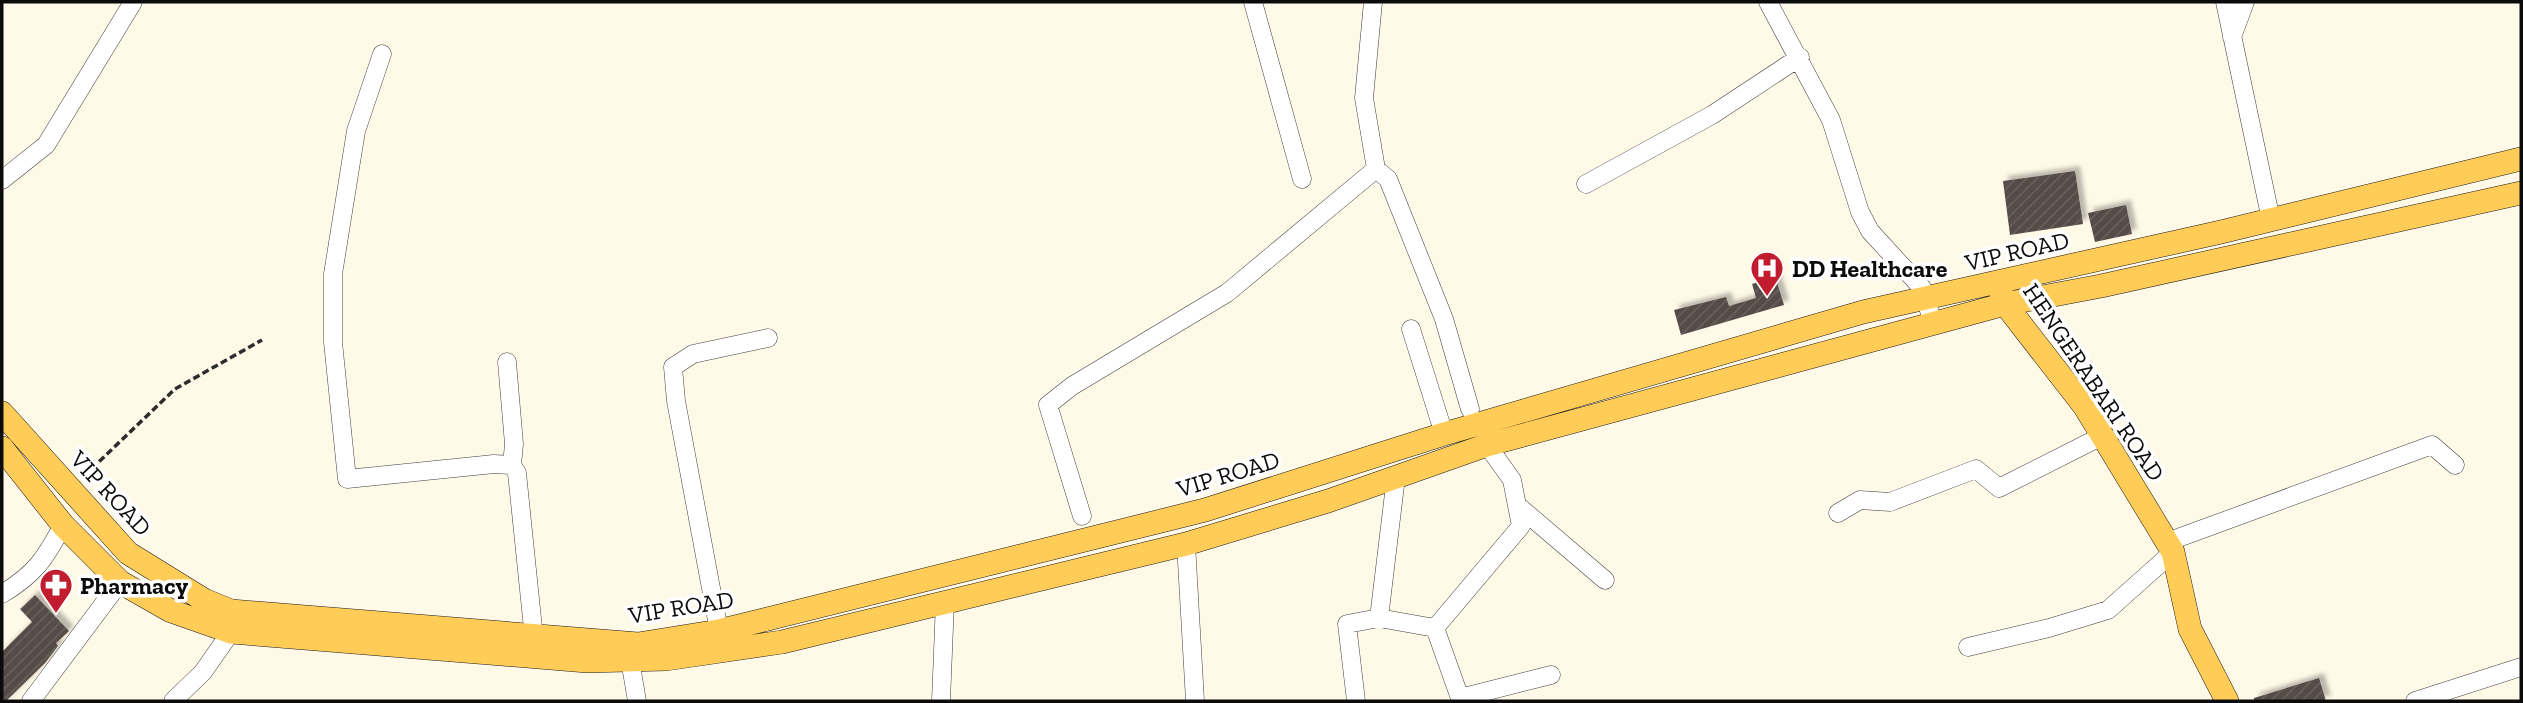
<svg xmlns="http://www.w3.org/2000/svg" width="2523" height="703" font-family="'Zilla Slab',serif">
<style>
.building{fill:url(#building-hatch);filter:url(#shadow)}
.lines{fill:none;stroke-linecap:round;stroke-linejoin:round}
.minor-casing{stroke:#3e3e3e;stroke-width:19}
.major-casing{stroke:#1c1c1c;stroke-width:24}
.path{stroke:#2d2d2d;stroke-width:3.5;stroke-dasharray:7 3.5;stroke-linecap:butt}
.minor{stroke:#fff;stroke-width:18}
.major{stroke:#ffcc58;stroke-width:23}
.labels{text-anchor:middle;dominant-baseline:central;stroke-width:7;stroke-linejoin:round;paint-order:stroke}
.street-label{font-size:24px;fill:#0b0b0b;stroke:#fff}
.poi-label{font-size:24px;font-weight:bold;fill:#0b0b0b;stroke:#fff;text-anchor:start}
</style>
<defs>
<pattern id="building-hatch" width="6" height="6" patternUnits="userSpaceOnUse" patternTransform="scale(1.75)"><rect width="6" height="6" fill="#544b47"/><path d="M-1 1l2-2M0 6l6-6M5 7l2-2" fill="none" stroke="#68605d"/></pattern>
<filter id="shadow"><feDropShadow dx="5" dy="-5" stdDeviation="2" flood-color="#0004"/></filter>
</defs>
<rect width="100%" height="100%" fill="#fff9e8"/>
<path class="building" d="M2075 171 2083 224 2010 235 2003 181Z
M2126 205 2132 234 2095 242 2088 213Z
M1775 276 1784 305 1681 335 1674 310 1726 297 1729 306 1756 298 1752 284Z
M35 595 69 631 56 643 58 646 45 663 6 701H2V652L32 622 20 609Z
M2319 678 2326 701H2254V698Z"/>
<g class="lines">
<defs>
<path id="minor" d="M1253 2 1302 179
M1373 2 1364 98 1376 169 1388 179 1444 319 1470 409
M1768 2 1831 120 1860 212 1870 231 1922 288 1933 323
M2225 2 2271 220
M2232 37 2245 2
M382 54 356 131 333 274V342L347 479 494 464 512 465 517 473 534 638
M2 180 46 145 133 2
M1586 184 1712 115 1800 57
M1411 329 1444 434
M507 362 514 444 512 465
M1396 477 1379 618 1435 628 1461 701
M1517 505 1605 580
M1838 513 1860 500 1890 502 1976 469 1999 488 2102 436
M1082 516 1048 405 1072 386 1227 293 1376 169
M2167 542 2432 445 2455 465
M1186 544 1195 701
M2 594C35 574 45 559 63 525
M1435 628 1521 526 1512 480 1487 445
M719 631 676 401 673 367 693 354 768 338
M1968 647 2049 628 2108 610 2173 552
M630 660 637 701
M1460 698 1551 675
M31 701 120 582
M173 701 203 672 231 632
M941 701 945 602
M1356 701 1347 624 1379 618
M2415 701 2521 667"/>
<path id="major" d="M2001 292 2005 304 2085 407 2173 552 2190 629 2227 701
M2 413 128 553 204 600 231 611 638 644 719 631 1205 510 1444 434 1863 312 2221 232 2521 159
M2 448 63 525 120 582 171 611 231 632 587 661 666 659 782 642 1186 544 1328 501 1487 445 2005 304 2101 286 2521 193"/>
</defs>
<use href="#minor" class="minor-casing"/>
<use href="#major" class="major-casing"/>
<path class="path" d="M84 476 175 389 262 340"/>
<use href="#minor" class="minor"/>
<use href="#major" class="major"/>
</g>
<defs>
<symbol id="hospital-pin" viewBox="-11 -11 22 30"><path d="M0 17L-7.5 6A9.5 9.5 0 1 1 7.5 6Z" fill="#c11d2e" stroke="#fff"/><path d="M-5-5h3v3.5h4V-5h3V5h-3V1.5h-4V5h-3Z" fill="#fff"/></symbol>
<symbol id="pharmacy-pin" viewBox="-11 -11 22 30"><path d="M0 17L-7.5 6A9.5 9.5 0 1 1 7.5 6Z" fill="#c11d2e" stroke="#fff"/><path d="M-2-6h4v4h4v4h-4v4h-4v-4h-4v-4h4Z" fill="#fff"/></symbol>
</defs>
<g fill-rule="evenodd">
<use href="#hospital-pin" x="1748" y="249" width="38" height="52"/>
<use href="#pharmacy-pin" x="37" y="566" width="38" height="52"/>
</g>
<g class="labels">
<g class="street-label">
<text transform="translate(2017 251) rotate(-13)">VIP ROAD</text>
<text transform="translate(2094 382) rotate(56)">HENGERABARI ROAD</text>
<text transform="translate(1228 474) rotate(-17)">VIP ROAD</text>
<text transform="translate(111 493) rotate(47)">VIP ROAD</text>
<text transform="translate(681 607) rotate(-9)">VIP ROAD</text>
</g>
<g class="poi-label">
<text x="1792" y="268">DD Healthcare</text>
<text x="80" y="585">Pharmacy</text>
</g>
</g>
<rect width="2523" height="703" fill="none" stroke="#0b0b0b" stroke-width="7"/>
</svg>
